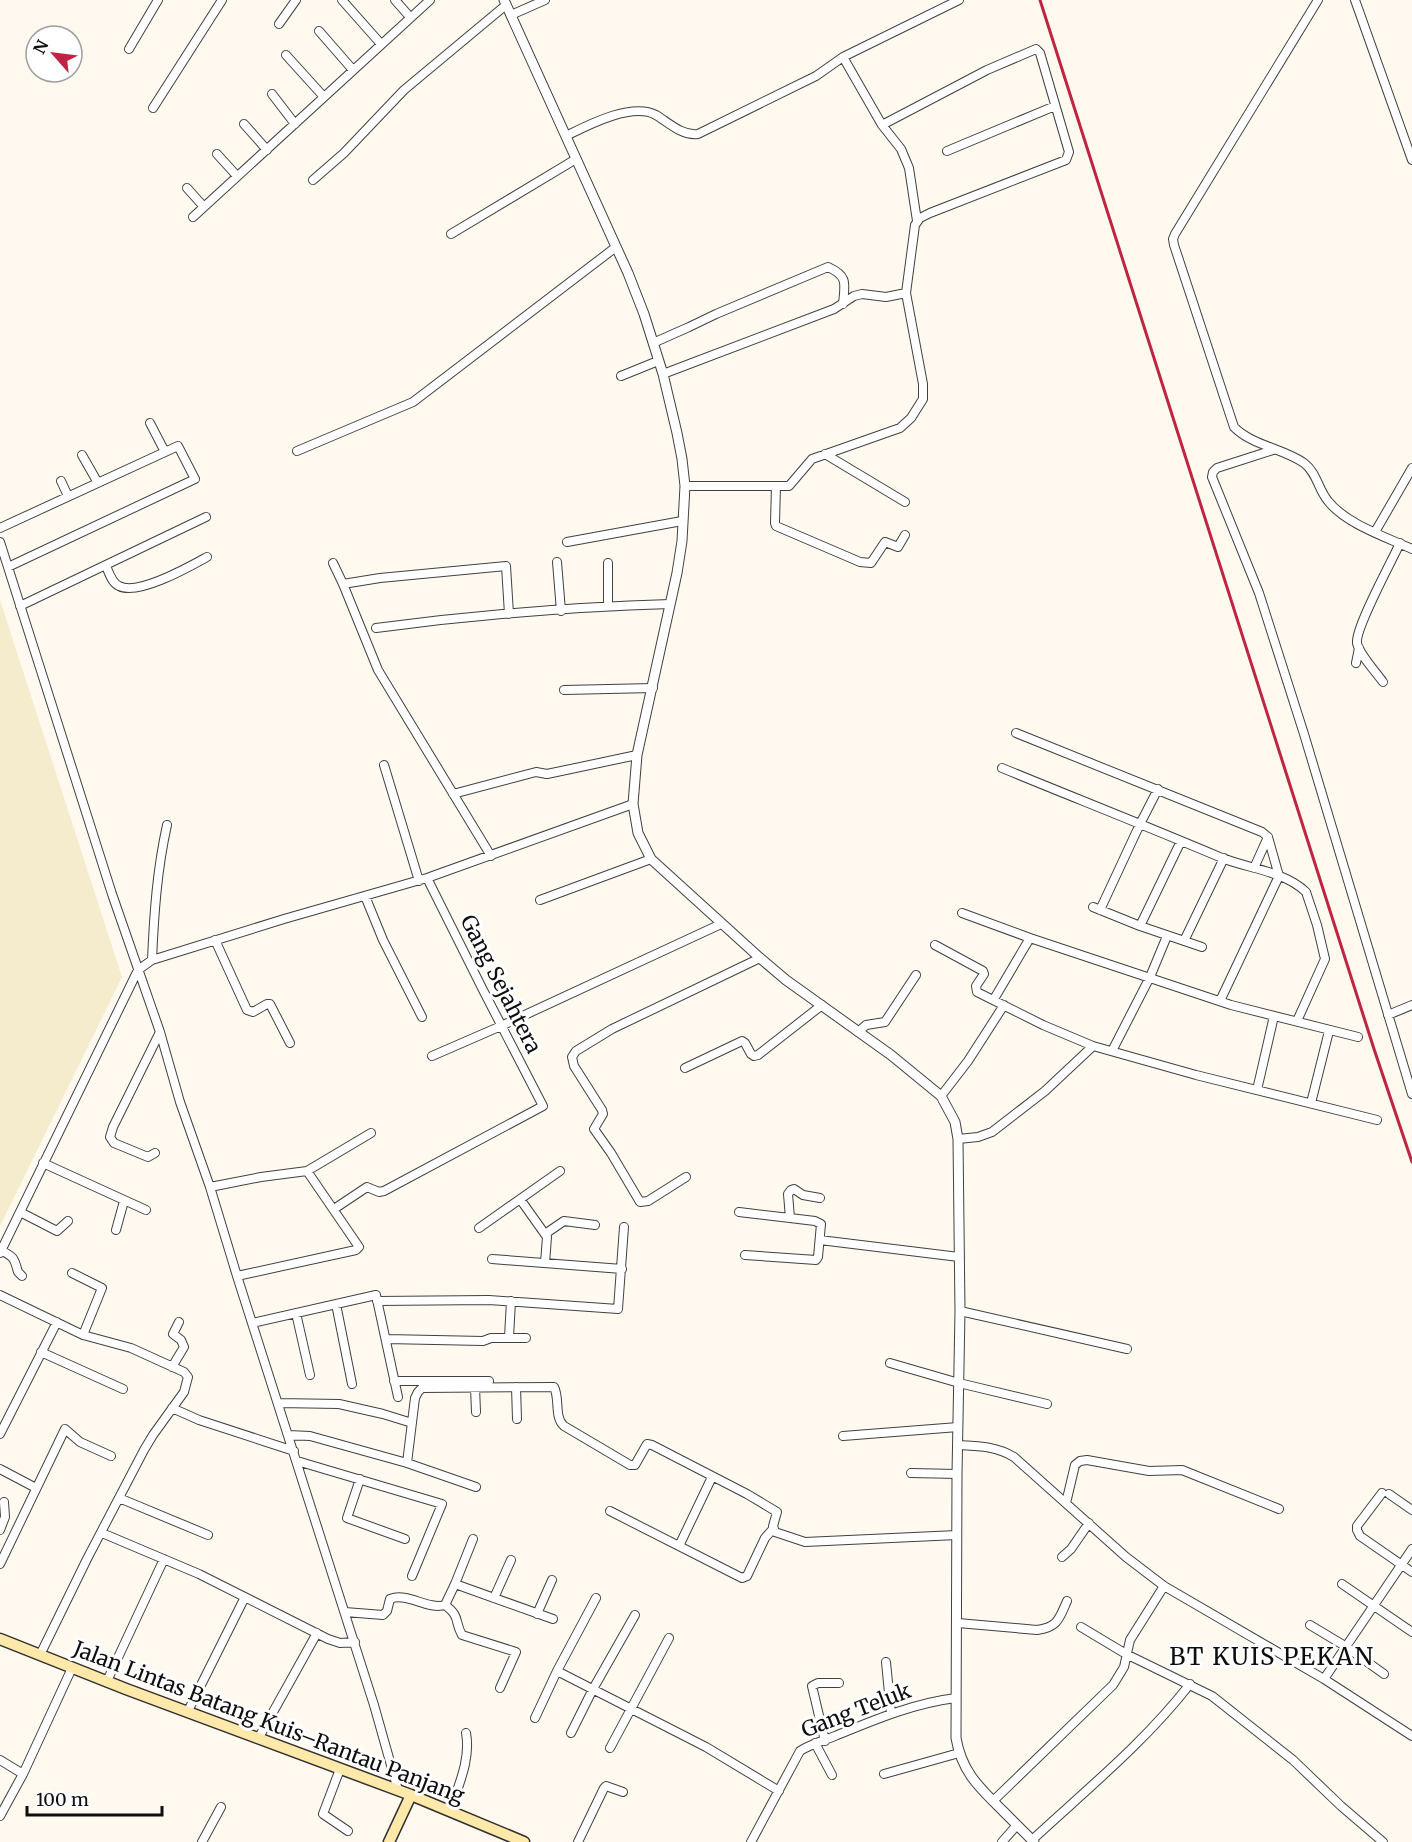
<svg xmlns="http://www.w3.org/2000/svg" width="1412" height="1842" font-family="Merriweather,serif">
<style>
.farmland{fill:#f5ecce}
.lines{fill:none;stroke-linecap:round;stroke-linejoin:round}
.minor-casing{stroke:#414141;stroke-width:10}
.tertiary-casing{stroke:#414141;stroke-width:11}
.secondary-casing{stroke:#303030;stroke-width:13}
.minor{stroke:#fff;stroke-width:8}
.tertiary{stroke:#fff;stroke-width:9}
.secondary{stroke:#ffe9aa;stroke-width:10}
.rail{stroke:#bf2443;stroke-width:3}
.labels{text-anchor:middle;dominant-baseline:central;stroke-width:6;stroke-linejoin:round;paint-order:stroke}
.street-label{font-size:21px;fill:#0e0e0e;stroke:#fff}
.quarter-label{font-size:24px;letter-spacing:1.5px;fill:#0e0e0e;stroke:#fff}
</style>
<rect width="100%" height="100%" fill="#fff9ef"/>
<path class="farmland" d="M0 600 122 977 0 1226Z"/>
<g class="lines">
<defs>
<path id="minor" d="M342 0 381 44
M395 0 410 17
M1318 0 1175 234 1173 239 1174 245 1234 427C1251 445 1285 449 1304 463 1317 473 1318 489 1328 501 1346 524 1386 537 1412 549
M1355 0 1412 160
M511 15 545 0
M279 24 296 0
M319 31 353 70
M129 49 158 0
M286 55 324 97
M843 57 882 125 901 149 909 168 917 221
M272 94 295 124
M153 108 222 0
M244 124 267 150
M566 136C588 125 632 102 656 115 669 123 682 136 698 134L816 76 843 57 959 0
M947 151 1055 106
M217 154 237 176
M313 180 344 153 404 90 506 5
M187 188 204 207
M193 217 430 0
M451 234 576 159
M653 343 689 327 716 314 828 267C848 276 845 283 843 304
M663 374 834 309 854 296 862 294 886 297 906 293
M621 376 658 361
M150 423 165 452
M1273 450 1217 468 1213 472 1212 477 1259 593 1304 734 1412 1094
M297 451 413 402 616 247
M825 454 905 502
M82 455 98 483
M61 481 68 496
M685 486H789L812 459 900 428 911 418 923 399V384L906 293 915 225 920 218 930 213 1066 160 1069 152 1040 53 1036 49 987 70 882 125
M776 486 775 523 776 526 860 562 871 563 885 542 898 547 905 535
M0 528 178 446 195 479 8 567
M1375 532 1412 468
M0 542 112 894 160 1032 180 1102 210 1187 237 1276 374 1705 398 1790
M567 542 682 521
M557 562 561 611
M333 563 343 584 378 670 491 856
M608 563V606
M106 566C109 573 112 583 119 586 138 596 189 567 207 557
M343 584 380 578 506 566 509 614
M20 606 206 517
M376 628C473 615 572 607 670 604
M1356 663 1359 648
M1383 682C1376 672 1359 654 1357 643 1355 628 1392 561 1400 543
M564 690 653 688
M1016 733 1262 832 1268 837 1279 876 1220 1001
M384 765 419 881
M1002 768C1075 798 1149 827 1222 858 1250 869 1284 871 1306 892L1317 925 1325 959 1297 1021
M453 794 536 772 547 774 637 755
M1254 868 1268 837
M365 896 383 940 422 1017
M540 900 651 859
M1093 907 1140 926 1202 947
M1100 910 1140 824 1158 789
M962 913 1030 938 1231 1005 1358 1037
M1140 926 1181 841
M215 940 247 1010 253 1012 267 1004H270L290 1043
M1184 941 1224 858
M935 945 983 971 984 974 976 986 977 992 1043 1025 1093 1046 1196 1075 1377 1120
M152 960C154 914 157 870 167 825
M994 999 1030 938
M1388 1015 1412 1005
M858 1032 866 1025 885 1022 916 975
M1112 1051 1150 977 1167 936
M432 1056 501 1026 721 924
M685 1068 742 1041 745 1043 751 1054 754 1056 758 1055 822 1005
M1257 1090 1274 1016
M941 1096 968 1061 1004 1005
M1311 1103 1329 1031
M958 1139 978 1137 992 1132 1045 1091 1093 1046
M155 1153 148 1157 114 1143 110 1137 113 1127 160 1032
M43 1163 146 1210
M686 1177 648 1201 640 1202 611 1153 594 1129 603 1114 602 1110 574 1066 572 1057 576 1051 612 1029 760 958
M210 1187 261 1177 307 1171 371 1133
M520 1199 547 1237 545 1263
M334 1209 367 1187 379 1192 384 1191 543 1106 483 990 427 878
M20 1212 57 1231 68 1221
M739 1212 790 1218
M479 1228 560 1171
M116 1230 124 1201
M545 1234 564 1221 595 1225
M820 1240 959 1257
M1 1250C15 1258 14 1258 18 1272L22 1276
M0 1253 138 970 152 960 284 919 427 878 633 804
M745 1255 816 1260 818 1257 821 1224 815 1221 790 1218 788 1194 791 1190 794 1189 803 1195 820 1198
M492 1259 622 1269
M72 1273 102 1288 83 1335
M237 1276 356 1250 359 1247 307 1171
M0 1295 83 1335 131 1348 184 1372 188 1377 184 1392 153 1435 144 1450 87 1559 40 1655
M377 1301 489 1300 618 1309 624 1227
M336 1304 352 1384
M960 1311 1127 1349
M296 1313 310 1375
M252 1323 376 1295 398 1397
M509 1337 511 1301
M386 1339 483 1341 491 1338H526
M41 1352 123 1389
M890 1363 959 1383 1047 1404
M172 1367 184 1347 181 1340 173 1334 179 1322
M394 1381H489
M475 1387 476 1412
M516 1387 517 1419
M278 1403 339 1404 383 1414 412 1423
M172 1408 199 1420 294 1451
M0 1434 57 1322
M288 1435 310 1436 407 1463 476 1487
M843 1436 958 1427
M958 1445C978 1446 996 1446 1014 1457L1126 1557 1164 1586 1324 1679 1412 1736
M297 1461 442 1504 412 1576
M407 1463 415 1398 418 1392 422 1388 554 1387C560 1398 554 1418 564 1426L630 1465H635L647 1444 652 1445 747 1494 777 1512 773 1526 775 1532 805 1542 957 1535
M0 1469 36 1488
M911 1473 957 1474
M360 1479 347 1518 405 1539
M1382 1493 1357 1526V1530L1360 1536 1412 1572
M1389 1494 1412 1510
M119 1498 208 1535
M1066 1503 1075 1465 1080 1461 1087 1460 1149 1471 1182 1470 1279 1509
M610 1511 742 1578 747 1576 765 1538 773 1529
M0 1530 5 1517 4 1502
M102 1533 199 1574 328 1639 340 1643 355 1642
M679 1546 712 1477
M1062 1557 1071 1549 1089 1523
M0 1564 65 1429 80 1442 111 1456
M455 1584 553 1619
M1342 1584 1412 1632
M494 1598 511 1560
M445 1605C461 1617 454 1621 462 1635L516 1652 500 1688
M345 1612 383 1615 387 1611 390 1599C408 1592 427 1610 445 1605L455 1584 473 1539
M537 1614 552 1580
M958 1623 1037 1630C1058 1627 1059 1619 1067 1601
M1310 1625 1345 1646 1384 1674
M1081 1627 1126 1654 1212 1696 1293 1760 1341 1806 1383 1842
M886 1662 891 1714
M557 1671 706 1747 779 1791
M1324 1679 1412 1549
M107 1681 164 1559
M188 1711 245 1597
M535 1718 557 1671 596 1598
M571 1733 593 1689 635 1615
M258 1739 317 1633
M825 1741 812 1686 818 1683H839
M815 1743 832 1775
M610 1748 669 1638
M0 1760 23 1774
M340 1769 323 1814 348 1831
M884 1774 959 1753
M993 1801 1113 1685 1124 1667 1130 1640 1164 1586
M450 1811C458 1786 471 1760 466 1733
M0 1816 23 1774 72 1668
M1032 1840C1086 1790 1145 1742 1190 1684
M202 1842 221 1807
M578 1842 604 1788 606 1786 623 1792
M751 1842 800 1751C811 1744 823 1741 835 1736 874 1720 914 1703 956 1698
M1002 1842 1017 1825"/>
<path id="tertiary" d="M504 0 628 273 644 314 663 374 677 433 682 459 685 486 682 541 677 573 637 755 633 804 638 833 651 859 760 958 786 980 891 1055 941 1096 955 1122 958 1139 960 1311 957 1474 956 1738C962 1773 980 1788 1004 1812 1014 1822 1024 1832 1034 1842"/>
<path id="secondary" d="M0 1639 126 1689 411 1795 524 1842
M389 1842 411 1795"/>
</defs>
<use href="#minor" class="minor-casing"/>
<use href="#tertiary" class="tertiary-casing"/>
<use href="#secondary" class="secondary-casing"/>
<use href="#minor" class="minor"/>
<use href="#tertiary" class="tertiary"/>
<use href="#secondary" class="secondary"/>
<path class="rail" d="M1040 0 1374 1049 1412 1162"/>
</g>
<g class="labels">
<g class="street-label">
<text transform="translate(501 984) rotate(63)">Gang Sejahtera</text>
<text transform="translate(856 1710) rotate(-21)">Gang Teluk</text>
<text transform="translate(269 1722) rotate(21)">Jalan Lintas Batang Kuis–Rantau Panjang</text>
</g>
<g class="quarter-label">
<text x="1272" y="1656">BT KUIS PEKAN</text>
</g>
</g>
<g transform="translate(54 54) rotate(298)"><circle r="28" fill="#ffffff" stroke="#9f9f9f" stroke-width="1.5"/>
<path d="M0-4.5L10 22L0 15L-10 22Z" fill="#bf2443"/>
<text y="-9" font-size="16" font-weight="bold" text-anchor="middle" fill="#0e0e0e">N</text>
</g>
<path d="M27 1806v9h135v-9" fill="none" stroke="#0e0e0e" stroke-width="3"/>
<text x="36" y="1806" font-size="18" fill="#0e0e0e" stroke="#ffffff" stroke-width="4.5" paint-order="stroke">100 m</text>
</svg>
